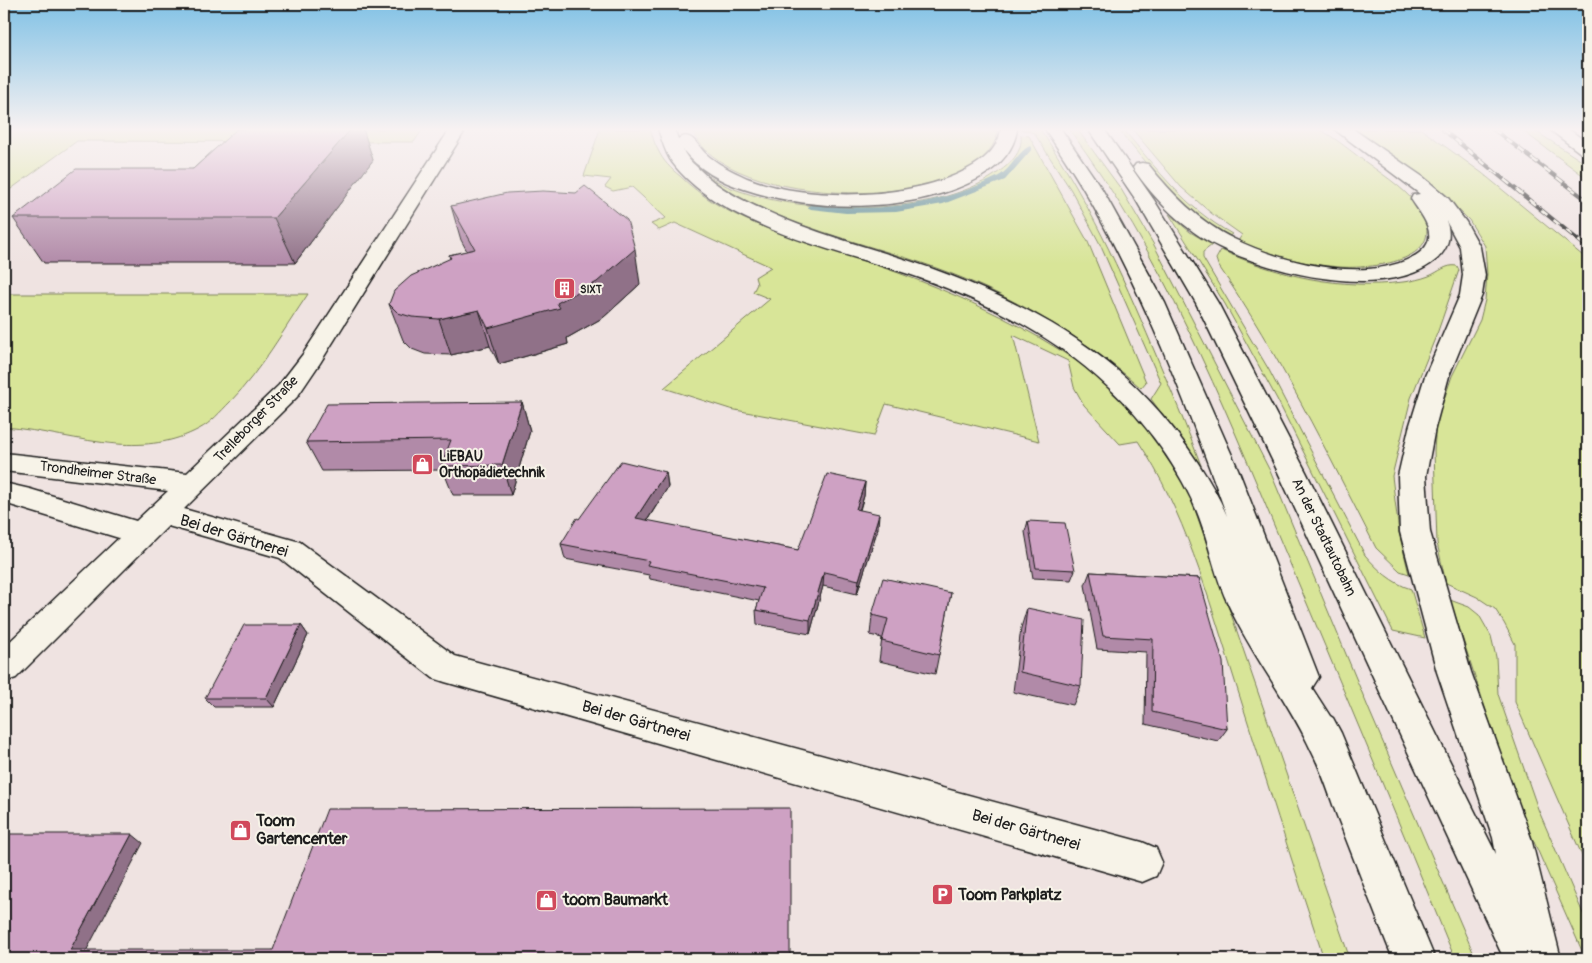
<svg xmlns="http://www.w3.org/2000/svg" width="1592" height="963" font-family="Pangolin,sans-serif">
<style>
.green{fill:#d8e598;stroke:#7a805a}
.lines{fill:none;stroke-linecap:round;stroke-linejoin:round}
.stream{fill:#5a8a92;fill-rule:evenodd}
.minor-casing{stroke:#1c1c1c;stroke-width:3}
.highway-casing{stroke:#1c1c1c;stroke-width:3}
.minor{fill:#f7f3e8;fill-rule:evenodd}
.highway{fill:#f7f3e8;fill-rule:evenodd}
.rail-casing{stroke:#1c1c1c;stroke-width:4}
.rail{stroke:#f7f3e8;stroke-width:2.5;stroke-dasharray:8;stroke-linecap:butt}
.wall{fill:#b18aa8;stroke:#1c1c1c}
.shaded-wall{fill:#907188;stroke:#1c1c1c}
.building{fill:#cea1c3;stroke:#1c1c1c}
.labels{text-anchor:middle;dominant-baseline:central;stroke-width:4;stroke-linejoin:round;paint-order:stroke}
.far-poi-label{font-size:11px;font-weight:bold;fill:#1c1c1c;stroke:#f7f3e8;text-anchor:start}
.street-label{font-size:14px;fill:#1c1c1c;stroke:#f7f3e8}
.poi-label{font-size:14px;font-weight:bold;fill:#1c1c1c;stroke:#f7f3e8;text-anchor:start}
.near-street-label{font-size:16px;fill:#1c1c1c;stroke:#f7f3e8}
.near-poi-label{font-size:16px;font-weight:bold;fill:#1c1c1c;stroke:#f7f3e8;text-anchor:start}
</style>
<rect width="100%" height="100%" fill="#efe3e1"/>
<filter id="ink" filterUnits="userSpaceOnUse"><feTurbulence type="fractalNoise" baseFrequency=".02" numOctaves="2"/><feDisplacementMap in="SourceGraphic" scale="10" xChannelSelector="R" yChannelSelector="G"/><feConvolveMatrix kernelMatrix="1 2 1 2 8 2 1 2 1" color-interpolation-filters="sRGB"/></filter>
<g filter="url(#ink)">
<path class="green" d="M4 129H423L414 142 77 141 4 194Z
M600 129H650C653 136 654 144 658 150 663 161 671 169 680 176 723 218 779 233 835 251 863 261 892 270 920 281 974 302 1028 328 1075 360 1127 395 1163 447 1192 501L1350 959H1324C1293 865 1263 770 1233 675 1208 596 1184 510 1138 441L1120 444 1084 405 1074 387 1068 361 1013 335 1039 441 886 404 874 436 730 409 664 388 770 299 753 292 757 284 755 277 771 267 675 223 659 230 651 224 666 218 632 187 613 191 605 187 611 179 584 176Z
M692 129H985L998 131C983 217 720 210 692 129Z
M1020 129H1040C1087 198 1121 272 1153 348 1170 388 1187 427 1202 468L1151 399 1161 383 1099 242 1071 190 1034 133Z
M1069 129H1077L1121 189 1154 245 1270 471 1370 712 1476 959H1455C1398 820 1340 681 1281 542 1222 400 1162 253 1069 129Z
M1118 129H1123C1158 170 1184 207 1232 234L1228 237 1198 218 1167 189Z
M1132 129C1176 129 1220 129 1265 129 1281 129 1301 126 1317 129 1327 131 1357 156 1367 163 1386 177 1411 192 1422 214 1447 262 1369 269 1340 267 1304 265 1270 254 1238 241L1242 235 1211 213 1181 187Z
M1350 129H1421L1482 173 1588 260V869L1515 702V644L1504 623 1495 609 1477 597 1446 583 1437 543 1434 451 1436 423 1452 376 1480 320 1485 300 1487 274 1485 246 1469 220 1438 189Z
M1520 129H1532L1588 165V179Z
M1021 135 1029 136 1088 242 1146 382 1141 388C1078 332 1002 290 922 263 847 238 764 221 700 171 712 178 724 186 737 190 806 215 934 217 996 174 1010 164 1023 153 1021 135Z
M1169 214 1190 232 1212 245 1203 252V258L1269 370 1365 555C1378 570 1392 583 1411 589L1425 638 1393 631 1277 399 1225 304Z
M1221 250C1278 276 1341 290 1403 282 1412 281 1421 279 1429 276 1439 272 1446 264 1457 266L1459 270 1438 331 1411 398 1392 476 1399 533 1409 574 1400 571 1376 548C1327 452 1279 354 1218 265L1216 259Z
M4 294H308C283 331 261 370 230 402 220 412 211 423 199 429 173 443 145 446 117 444 79 441 42 430 4 427Z
M1450 600 1469 607 1479 615 1491 636 1496 657 1498 694 1538 809 1588 925V959H1586L1583 953 1515 799Z"/>
<g class="lines">
<path class="stream" d="M1030 146 1032 147V149L1005 180 943 204 896 212 846 213 811 209 807 207 811 205C878 212 935 207 997 177 1010 171 1017 152 1030 146Z"/>
<defs>
<path id="minor" d="M450 129H466L320 363 297 397 184 509 300 542 455 656 1142 842 1156 848 1162 862 1156 876 1142 882 445 682 433 678 280 558 168 526 16 678 4 682V647L119 538 4 503V483L30 489 136 521 168 491 4 471V453L187 473 279 385 303 354Z
M1549 129H1568L1588 143V155L1582 154Z"/>
<path id="highway" d="M658 129H674L678 139C682 137 685 135 689 137 695 139 700 148 705 153 717 164 732 171 747 178 806 202 910 200 966 170 983 161 998 150 1001 129H1017C1014 152 998 167 979 178 913 214 813 212 744 189 721 182 698 169 683 150 687 159 694 164 700 170 718 188 741 200 764 210 823 238 888 251 949 275 1054 316 1136 367 1198 463 1209 480 1219 497 1227 516 1187 404 1143 292 1084 190 1072 169 1058 149 1045 129H1061L1102 189 1165 303 1238 469 1319 677 1312 688 1330 716 1333 718 1341 733 1435 959H1393C1374 912 1356 864 1337 816 1329 794 1322 771 1311 750 1288 700 1252 656 1229 606 1215 578 1210 546 1199 517 1182 471 1144 420 1108 387 1056 337 987 302 920 278 844 251 722 229 672 162 665 153 662 139 658 129Z
M1088 129H1104L1154 200 1218 303 1306 472 1496 854 1493 838 1437 672 1400 532 1398 476 1409 428 1425 376 1460 295 1463 275 1460 247 1446 221C1452 235 1448 249 1437 259 1388 302 1271 273 1219 247 1184 230 1155 200 1133 168L1136 164 1142 163 1148 164C1172 194 1199 222 1234 239 1281 262 1362 283 1411 258 1444 241 1425 220 1411 199L1413 195 1420 194 1334 129H1353L1423 177 1448 198 1466 222 1480 247 1485 275 1482 295 1449 376 1435 428 1426 476 1430 532 1471 672 1531 838 1561 959H1504L1278 472 1196 303 1136 200Z"/>
</defs>
<use href="#minor" class="minor-casing"/>
<use href="#highway" class="highway-casing"/>
<use href="#minor" class="minor"/>
<use href="#highway" class="highway"/>
<defs>
<path id="rail" d="M1442 129 1588 248
M1493 129 1588 201"/>
</defs>
<use href="#rail" class="rail-casing"/>
<use href="#rail" class="rail"/>
</g>
<path class="wall" d="M237 129H363L373 160 295 263H44L13 218 193 169Z
M451 206 640 284 604 317 567 338 568 344 499 364 490 346 451 355 425 354 412 349 403 340 389 304 450 259 449 255 467 251 461 240Z
M522 402 530 431 511 495H453L443 470 322 471 306 442Z
M666 472 668 487 647 521 798 550 865 482 864 496 860 510 878 528 857 594 823 586 810 634 757 624 756 610 759 601 650 579 649 575 565 559 561 544 579 519Z
M1028 521 1075 570 1071 580 1033 578 1025 532Z
M1090 572 1199 578 1227 729 1218 741 1145 724 1146 652 1097 649 1085 585Z
M951 593 935 674 879 661 882 638 870 635 872 615Z
M1027 608 1081 686 1073 705 1013 692 1021 628Z
M301 625 308 635 274 707H214L205 698Z"/>
<path class="shaded-wall" d="M351 129H363L373 160 295 263 274 218Z
M635 249 640 284 604 317 567 338 568 344 499 364 488 328Z
M479 310 490 346 451 355 439 319Z
M522 402 530 431 511 495 502 465Z
M666 472 668 487 639 533 636 518Z
M865 482 864 496 855 523 856 509Z
M879 514 878 528 857 594 859 580Z
M824 572 823 586 810 634V620Z
M301 625 308 635 274 707 266 698Z
M132 834 143 843 83 957 70 950Z"/>
<path class="building" d="M237 129H351L274 218H13L76 169H193Z
M585 186 627 220 635 249 597 282 557 303 560 308 488 328 479 310 439 319 412 317 398 313 389 304 394 291 411 276 451 258 449 255 475 249 451 206 507 193 543 191 576 193Z
M522 402 502 465 441 466 451 440 306 442 327 404Z
M621 461 666 472 636 518 798 550 827 474 865 482 856 509 879 514 859 580 824 572 810 620 756 610 763 588 647 565 649 561 561 544 577 518 579 519Z
M1028 521 1065 523 1075 570 1036 568Z
M1090 572 1199 578 1223 662 1227 729 1152 712 1153 639 1103 636Z
M883 578 951 593 939 655 882 641 888 619 872 615Z
M1027 608 1084 620 1081 686 1020 672Z
M244 625H301L266 698H205Z
M790 808V959H4V834H132L70 950H273L327 809Z"/>
</g>
<linearGradient id="sky" x2="0" y2="1"><stop stop-color="#80c1e5"/><stop offset="0.49" stop-color="#f8f2f2"/><stop offset="1" stop-color="#f8f2f2" stop-opacity="0"/></linearGradient>
<rect width="1592" height="264" fill="url(#sky)"/>
<defs>
<symbol id="building-square" viewBox="-11 -11 22 22"><rect x="-9" y="-9" width="18" height="18" rx="4" fill="#d1495b" stroke="#f7f3e8"/><path d="M-4-6H4V6H1V3H-1V6H-4ZM-2.5-4.3h1.7v1.8h-1.7ZM.8-4.3h1.7v1.8H.8ZM-2.5-1h1.7V.8h-1.7ZM.8-1h1.7V.8H.8Z" fill="#fff"/></symbol>
<symbol id="shop-square" viewBox="-11 -11 22 22"><rect x="-9" y="-9" width="18" height="18" rx="4" fill="#d1495b" stroke="#f7f3e8"/><path d="M-5-2.5h2.3a2.7 3.5 0 0 1 5.4 0H5L5.5 6h-11ZM-1.5-2.5h3a1.5 2.3 0 0 0-3 0Z" fill="#fff"/></symbol>
<symbol id="parking-square" viewBox="-11 -11 22 22"><rect x="-9" y="-9" width="18" height="18" rx="4" fill="#d1495b" stroke="#f7f3e8"/><path d="M-3.5-5.5H1a3.5 3.5 0 0 1 0 7H-1V5.5H-3.5ZM-1-3.4V-.6H.8a1.4 1.4 0 0 0 0-2.8Z" fill="#fff"/></symbol>
</defs>
<g fill-rule="evenodd">
<use href="#building-square" x="552" y="276" width="25" height="25"/>
<use href="#shop-square" x="410" y="452" width="25" height="25"/>
<use href="#shop-square" x="228" y="818" width="25" height="25"/>
<use href="#parking-square" x="930" y="882" width="25" height="25"/>
<use href="#shop-square" x="534" y="888" width="25" height="25"/>
</g>
<g class="labels">
<g class="far-poi-label">
<text x="580" y="289">SIXT</text>
</g>
<g class="street-label">
<text transform="translate(256 419) rotate(-46)">Trelleborger Straße</text>
<text transform="translate(98 473) rotate(7)">Trondheimer Straße</text>
<text transform="translate(1324 537) rotate(64)">An der Stadtautobahn</text>
</g>
<g class="poi-label">
<text x="439" y="456">LiEBAU<tspan x="439" dy="16">Orthopädietechnik</tspan></text>
</g>
<g class="near-street-label">
<text transform="translate(234 536) rotate(17)">Bei der Gärtnerei</text>
<text transform="translate(636 721) rotate(16)">Bei der Gärtnerei</text>
<text transform="translate(1026 830) rotate(16)">Bei der Gärtnerei</text>
</g>
<g class="near-poi-label">
<text x="256" y="821">Toom<tspan x="256" dy="18">Gartencenter</tspan></text>
<text x="958" y="895">Toom Parkplatz</text>
<text x="563" y="900">toom Baumarkt</text>
</g>
</g>
<rect width="1592" height="963" fill="none" stroke="#f7f3e8" stroke-width="20"/>
<rect x="10" y="10" width="1572" height="943" fill="none" stroke="#1c1c1c" stroke-width="2" filter="url(#ink)"/>
</svg>
